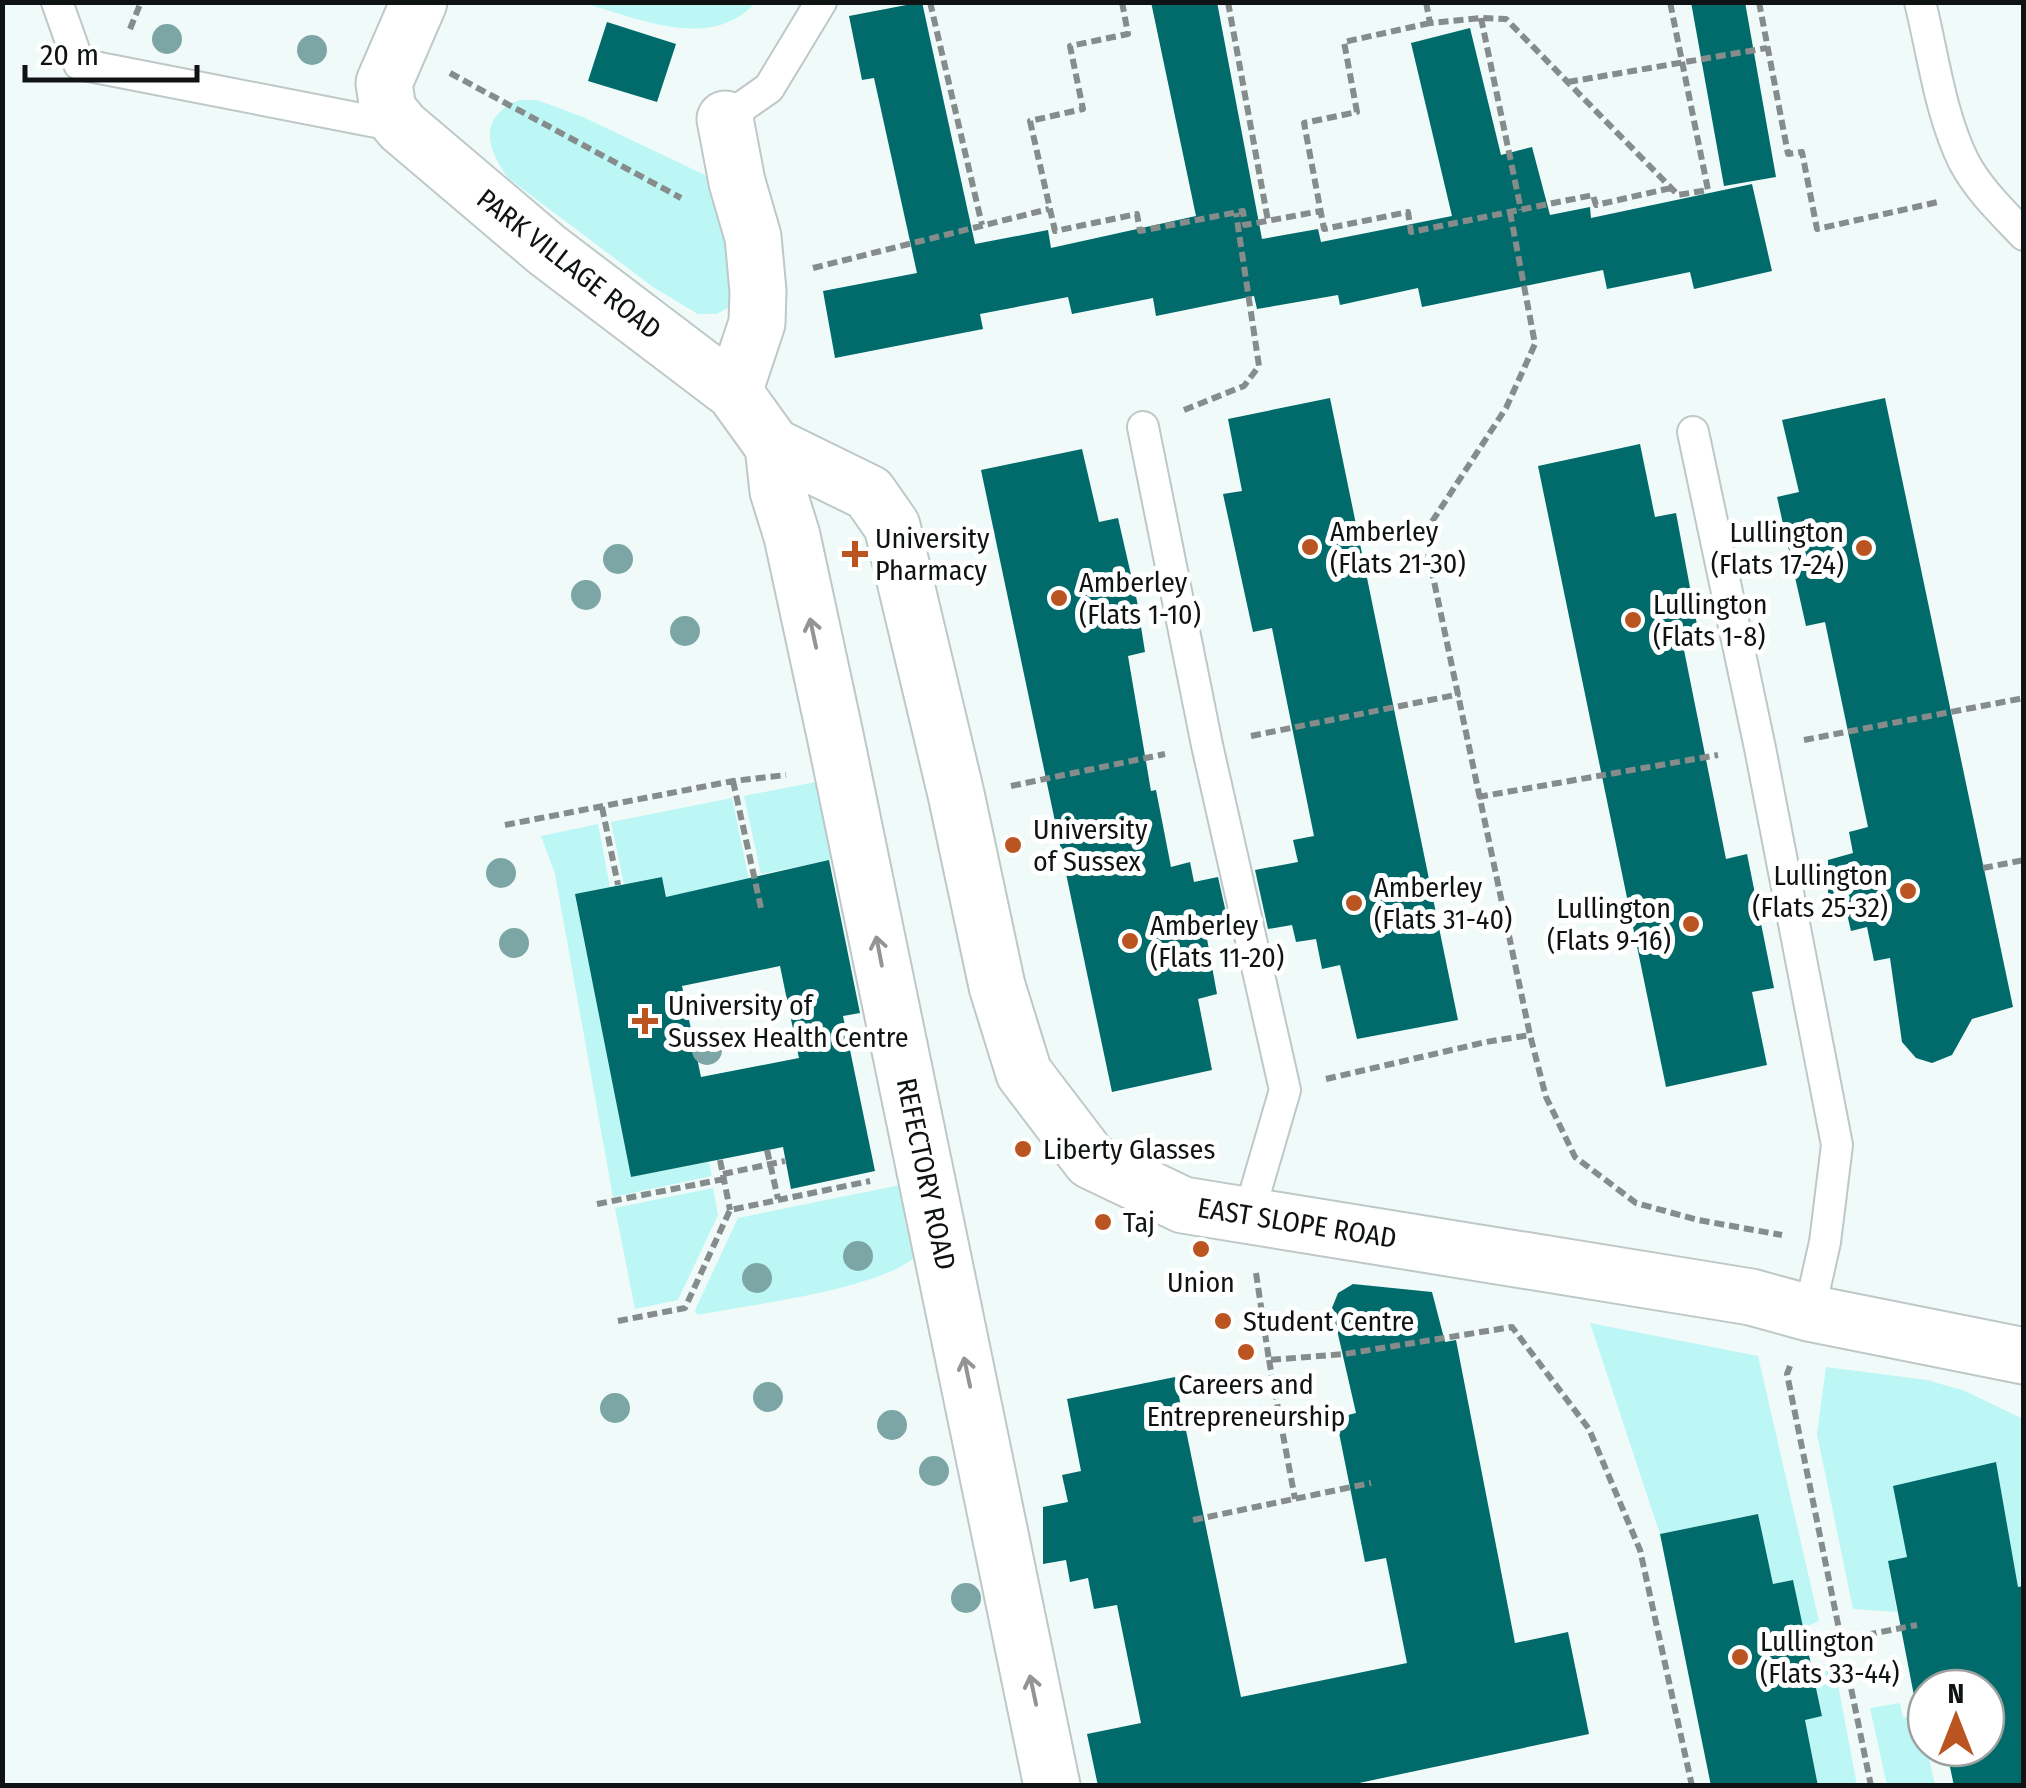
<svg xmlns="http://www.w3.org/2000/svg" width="2026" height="1788" font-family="'Fira Sans Condensed',sans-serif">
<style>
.green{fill:#bcf7f5}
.building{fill:#016b6b;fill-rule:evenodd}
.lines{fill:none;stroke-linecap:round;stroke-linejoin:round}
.lane-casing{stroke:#bec8c7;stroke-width:34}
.street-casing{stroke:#bec8c7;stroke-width:59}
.path{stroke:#858c8b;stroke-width:6;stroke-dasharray:10 5;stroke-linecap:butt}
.lane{stroke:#fff;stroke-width:30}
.street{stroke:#fff;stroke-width:55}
.tree{fill:#7ca6a5}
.oneway{stroke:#939595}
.poi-dot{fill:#ba5522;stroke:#fff;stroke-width:4}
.labels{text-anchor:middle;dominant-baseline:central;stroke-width:10;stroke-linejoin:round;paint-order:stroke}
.street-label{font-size:28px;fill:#101313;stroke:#fff}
.poi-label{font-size:28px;fill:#101313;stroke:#fff;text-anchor:start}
</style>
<rect width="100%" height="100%" fill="#effaf9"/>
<path class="green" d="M583 3 584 2 755 3C710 52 638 18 583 3Z
M519 100H537L583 117 705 175 733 207 732 305 717 314H698L653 287 508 178C486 147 478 118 519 100Z
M831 779 837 859 761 874 744 796Z
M732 798 749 880 667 897 662 877 624 884 611 822Z
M598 824 610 887 575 895 631 1177 709 1162 712 1176 613 1197 555 874 541 836Z
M915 1182 920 1253C883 1290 751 1304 697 1315L695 1310 738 1218Z
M713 1188 718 1215 678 1300 635 1309 615 1208Z
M1590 1323 1758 1356 1819 1621 1803 1628 1793 1580 1773 1584 1758 1514 1660 1534Z
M1826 1367 1927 1380 1965 1391 2023 1419V1586L2018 1587 1996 1463 1907 1557 1888 1561 1897 1612 1853 1609 1817 1434Z
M1834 1664 1857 1785H1818L1805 1720 1822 1715 1812 1665Z
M1900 1703 1903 1718 1919 1714 1935 1785H1887L1870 1708Z"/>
<path class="building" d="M922 2 975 244 1048 230 1051 248 1196 216 1151 2H1217L1262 239 1318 229 1321 242 1452 216 1411 43 1470 28 1501 155 1532 147 1550 215 1590 207 1591 218 1752 184 1772 271 1694 289 1690 272 1607 289 1603 270 1422 307 1418 288 1340 305 1338 295 1257 309 1254 296 1156 316 1153 298 1072 314 1068 297 980 314 983 329 835 358 823 291 917 273 874 78 862 80 849 16Z
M1691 2H1745L1776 177 1724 186Z
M607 22 676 44 657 102 588 81Z
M1330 398 1458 1020 1357 1039 1340 965 1322 969 1316 939 1296 942 1292 925 1268 929 1255 870 1298 862 1293 840 1314 836 1272 628 1253 632 1223 494 1242 491 1228 419Z
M1885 398 2013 1007 1972 1019 1952 1055 1932 1063 1916 1058 1902 1042 1890 958 1874 961 1867 927 1851 931 1847 914 1828 918V860L1853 853 1849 832 1868 827 1825 622 1806 626 1777 497 1799 492 1782 420Z
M1640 444 1655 517 1676 513 1701 646 1684 650 1726 859 1747 854 1774 988 1752 992 1767 1065 1666 1087 1538 466Z
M1082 449 1099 522 1118 518 1137 601 1145 652 1128 656 1151 791 1156 790 1171 867 1190 862 1194 882 1218 877 1231 935 1207 939 1217 994 1198 999 1212 1070 1112 1092 981 470Z
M829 860 860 1013 843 1016 875 1171 791 1189 783 1147 631 1177 575 894 662 877 666 897ZM780 966 799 1058 701 1077 682 986Z
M1353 1284 1432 1292 1445 1342 1456 1340 1515 1643 1568 1632 1589 1734 1345 1786H1098L1087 1734 1141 1723 1117 1605 1094 1609 1088 1578 1070 1582 1066 1560 1043 1564V1507L1068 1502 1062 1475 1081 1471 1067 1399 1175 1377 1241 1697 1407 1663 1386 1558 1365 1562 1336 1418 1356 1413 1332 1308 1338 1293Z
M1996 1462 2018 1587 2024 1586V1786H1954L1946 1748H1986V1688H1926V1699L1915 1701 1888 1561 1907 1557 1893 1486Z
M1758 1514 1773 1584 1793 1580 1822 1716 1805 1720 1818 1786H1711L1660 1534Z"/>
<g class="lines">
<defs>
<path id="lane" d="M57 2 79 64 402 127
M1920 2C1933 54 1940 114 1964 162 1979 190 2002 212 2024 235
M725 119 769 88 821 2
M1143 427 1207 745 1285 1090 1248 1217
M1693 432 1760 748 1837 1145 1825 1242 1809 1313"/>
<path id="street" d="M419 2 384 83 388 110 402 127 547 250 734 392 773 446 869 493 892 526 956 794 997 986 1024 1073 1091 1161 1183 1205 1751 1297 1809 1313 2024 1356
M725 119 737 182 753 237 758 291 757 323 734 392
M773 446 778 491 792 536 835 735 1052 1786"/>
</defs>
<use href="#lane" class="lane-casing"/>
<use href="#street" class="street-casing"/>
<path class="path" d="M930 2 982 225
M1122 2 1128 34 1070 46 1083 109 1030 121 1055 231 1137 214 1140 231 1243 211 1245 225 1321 211
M1228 2 1268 221
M1426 2 1430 23 1481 18 1506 19 1678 195 1708 190 1670 2
M1759 2 1788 154 1802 152 1817 229 1938 202
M1481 18 1521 210
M1430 23 1344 42 1357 112 1304 123 1324 229 1408 212 1411 232 1593 195 1596 205 1671 188
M130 29 141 2
M450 73 681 198
M1568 82 1767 48
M1510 212 1535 344 1506 408 1424 534 1530 1035 1546 1097 1575 1157 1636 1203 1698 1220 1782 1235
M813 268 1049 209
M1184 410 1244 386 1259 366 1236 213
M1251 736 1460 694
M1804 740 2024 698
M733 781 761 908
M1011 786 1165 754
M1478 797 1718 755
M602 807 618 885
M505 825 733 781 786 775
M1983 868 2024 860
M1326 1079 1486 1042 1530 1035
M767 1150 778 1199
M720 1160 730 1210
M723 1174 785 1161
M597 1204 724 1179
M1256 1273 1269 1360 1345 1354 1512 1327 1589 1429 1640 1550 1692 1786
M618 1321 685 1308 730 1210 870 1181
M1269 1360 1295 1499
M1790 1366 1787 1374 1871 1786
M1193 1520 1371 1483
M1793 1649 1917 1625"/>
<use href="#lane" class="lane"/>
<use href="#street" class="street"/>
</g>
<g class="tree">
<circle cx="167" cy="39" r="15"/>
<circle cx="312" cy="50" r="15"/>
<circle cx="618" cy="559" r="15"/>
<circle cx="586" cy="595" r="15"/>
<circle cx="685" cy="631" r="15"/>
<circle cx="501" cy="873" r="15"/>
<circle cx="514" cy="943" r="15"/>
<circle cx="707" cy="1050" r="15"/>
<circle cx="858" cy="1256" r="15"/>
<circle cx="757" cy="1278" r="15"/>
<circle cx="768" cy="1397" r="15"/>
<circle cx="615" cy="1408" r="15"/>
<circle cx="892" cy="1425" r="15"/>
<circle cx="934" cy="1471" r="15"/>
<circle cx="966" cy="1598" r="15"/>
</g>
<defs><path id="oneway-shaft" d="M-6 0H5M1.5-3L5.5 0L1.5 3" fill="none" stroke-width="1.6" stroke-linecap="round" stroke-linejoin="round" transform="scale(2.5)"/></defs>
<g class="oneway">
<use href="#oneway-shaft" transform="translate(813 633) rotate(-102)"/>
<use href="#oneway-shaft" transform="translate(879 951) rotate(-101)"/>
<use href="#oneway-shaft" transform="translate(967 1372) rotate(-102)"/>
<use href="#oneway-shaft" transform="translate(1033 1690) rotate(-102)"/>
</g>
<g class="poi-dot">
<circle cx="1310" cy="547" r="10"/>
<circle cx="1864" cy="548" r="10"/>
<path d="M850 539h10v10h10v10h-10v10h-10v-10h-10v-10h10z"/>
<circle cx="1059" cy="598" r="10"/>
<circle cx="1633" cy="620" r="10"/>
<circle cx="1013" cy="845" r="10"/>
<circle cx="1908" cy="891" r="10"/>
<circle cx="1354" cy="903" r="10"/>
<circle cx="1691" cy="924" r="10"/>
<circle cx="1130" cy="941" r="10"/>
<path d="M640 1006h10v10h10v10h-10v10h-10v-10h-10v-10h10z"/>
<circle cx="1023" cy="1149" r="10"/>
<circle cx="1103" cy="1222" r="10"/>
<circle cx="1201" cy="1249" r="10"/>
<circle cx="1223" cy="1321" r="10"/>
<circle cx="1246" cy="1352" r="10"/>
<circle cx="1740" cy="1657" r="10"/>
</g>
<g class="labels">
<g class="street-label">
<text transform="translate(569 264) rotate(38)">PARK VILLAGE ROAD</text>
<text transform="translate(926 1174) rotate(78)">REFECTORY ROAD</text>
<text transform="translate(1297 1223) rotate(9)">EAST SLOPE ROAD</text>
</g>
<g class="poi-label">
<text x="1330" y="531">Amberley<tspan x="1330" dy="32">(Flats 21-30)</tspan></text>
<text x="1844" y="532" text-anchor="end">Lullington<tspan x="1844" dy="32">(Flats 17-24)</tspan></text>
<text x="875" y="538">University<tspan x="875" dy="32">Pharmacy</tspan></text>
<text x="1079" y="582">Amberley<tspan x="1079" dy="32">(Flats 1-10)</tspan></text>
<text x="1653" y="604">Lullington<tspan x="1653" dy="32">(Flats 1-8)</tspan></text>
<text x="1033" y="829">University<tspan x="1033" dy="32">of Sussex</tspan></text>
<text x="1888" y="875" text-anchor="end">Lullington<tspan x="1888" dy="32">(Flats 25-32)</tspan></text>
<text x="1374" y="887">Amberley<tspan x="1374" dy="32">(Flats 31-40)</tspan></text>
<text x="1671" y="908" text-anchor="end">Lullington<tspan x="1671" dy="32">(Flats 9-16)</tspan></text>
<text x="1150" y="925">Amberley<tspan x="1150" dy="32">(Flats 11-20)</tspan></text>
<text x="668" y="1005">University of<tspan x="668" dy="32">Sussex Health Centre</tspan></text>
<text x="1043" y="1149">Liberty Glasses</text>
<text x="1123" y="1222">Taj</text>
<text x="1201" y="1282" text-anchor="middle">Union</text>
<text x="1243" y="1321">Student Centre</text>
<text x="1246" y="1384" text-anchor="middle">Careers and<tspan x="1246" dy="32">Entrepreneurship</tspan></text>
<text x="1760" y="1641">Lullington<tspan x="1760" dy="32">(Flats 33-44)</tspan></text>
</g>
</g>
<rect width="2026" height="1788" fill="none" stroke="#101313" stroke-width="10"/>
<g transform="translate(1956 1718)"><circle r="48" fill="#ffffff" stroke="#9fa1a1" stroke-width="2.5"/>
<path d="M0-8L18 38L0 25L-18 38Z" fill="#ba5522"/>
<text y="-15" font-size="28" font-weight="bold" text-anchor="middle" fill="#101313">N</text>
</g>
<path d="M25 65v15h172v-15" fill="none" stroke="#101313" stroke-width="5"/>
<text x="40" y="65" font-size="30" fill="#101313" stroke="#ffffff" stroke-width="8" paint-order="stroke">20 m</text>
</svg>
